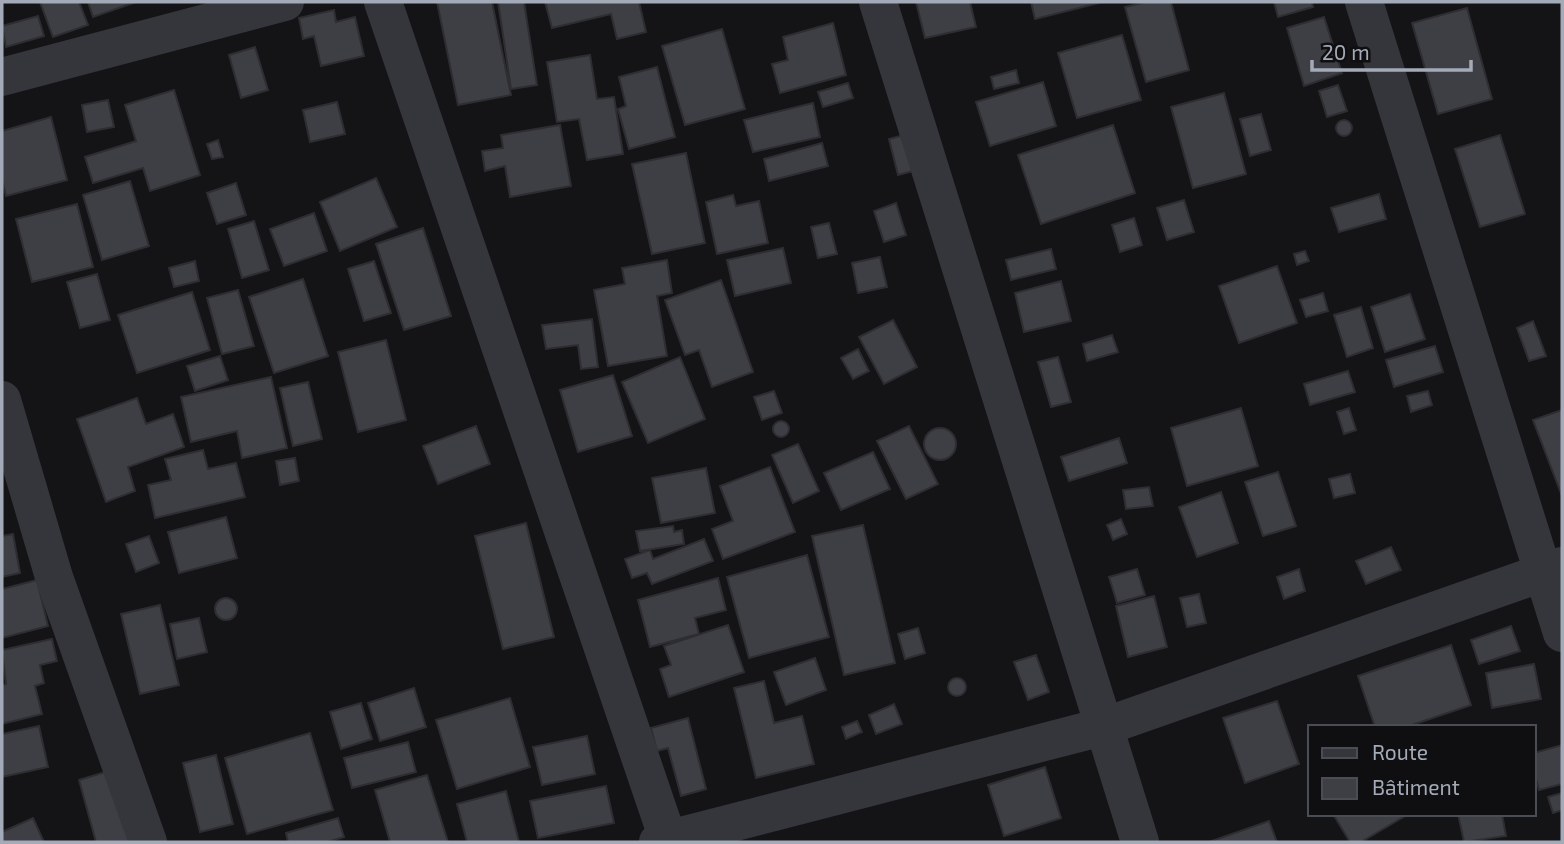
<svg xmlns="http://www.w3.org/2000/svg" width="1564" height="844" font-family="'Exo 2',sans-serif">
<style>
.building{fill:#3e3f44;stroke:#2e2e32;stroke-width:2}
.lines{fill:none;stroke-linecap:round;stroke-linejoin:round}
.minor{stroke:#35363b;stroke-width:38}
</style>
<rect width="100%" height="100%" fill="#141416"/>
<path class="building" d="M40 2H79L88 25 53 37Z
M88 2H136L93 17Z
M437 2H492L511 95 458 105Z
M498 2H524L537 85 511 89Z
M545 2H639L646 32 617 39 611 14 552 28Z
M916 2H970L976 27 925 38Z
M1031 2H1099V3L1035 19Z
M1145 2H1171L1189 70 1146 82 1125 7Z
M1274 2H1312L1313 7 1278 17Z
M1467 8 1492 99 1438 114 1412 23Z
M334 10 336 22 355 17 364 56 321 66 314 36 303 39 299 18Z
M38 16 44 36 6 47 2 26Z
M1324 17 1342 73 1304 86 1287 28Z
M833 23 846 75 780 93 772 64 788 60 783 37Z
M722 29 745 109 685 125 662 46Z
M1122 35 1141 100 1077 118 1058 53Z
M255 47 268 90 241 98 229 55Z
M590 55 597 99 614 97 623 154 587 160 579 119 557 122 547 62Z
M657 67 675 137 629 149 618 109 626 106 619 77Z
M1016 70 1019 83 994 89 991 77Z
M1043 82 1056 126 990 146 976 102Z
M848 83 853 98 823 107 818 92Z
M1338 85 1347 111 1327 117 1319 91Z
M174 90 200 175 150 191 143 168 93 183 85 157 136 141 125 105Z
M1224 93 1246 174 1193 188 1171 107Z
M108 100 114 127 87 132 82 105Z
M337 102 345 134 310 142 303 110Z
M813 103 820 137 753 152 744 120Z
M1261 114 1271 150 1250 156 1240 119Z
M51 117 67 180 6 196 2 180V131Z
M1336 128a8 8 0 1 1 16 0a8 8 0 1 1-16 0Z
M560 125 571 186 510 197 505 166 485 171 482 151 503 148 501 135Z
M1113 125 1135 193 1041 224 1018 155Z
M912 133 921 169 898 175 889 139Z
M1500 135 1525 214 1480 227 1455 149Z
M218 140 223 157 212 159 207 144Z
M822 143 828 166 769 181 764 159Z
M686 153 705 243 652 254 632 164Z
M376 178 397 227 340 251 320 202Z
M130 181 149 246 102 260 83 195Z
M236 183 246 215 217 224 207 193Z
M1379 194 1386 219 1339 232 1331 208Z
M733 195 736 206 759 201 768 243 717 254 706 202Z
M1184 200 1194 232 1167 240 1157 208Z
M896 203 906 235 884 242 874 211Z
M77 204 93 267 32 282 16 219Z
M314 213 327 251 284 266 270 229Z
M1134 218 1142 245 1120 252 1112 225Z
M254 221 269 270 242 278 228 229Z
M829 223 837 254 818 258 811 227Z
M423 228 451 316 404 330 376 244Z
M783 248 791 283 735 296 727 260Z
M1051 249 1056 269 1011 280 1006 260Z
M1305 251 1309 261 1297 265 1294 254Z
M880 257 887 287 858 293 852 263Z
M667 260 672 293 657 296 667 356 608 366 594 290 625 284 622 268Z
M195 261 199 281 174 287 169 268Z
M374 261 391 313 364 321 348 269Z
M1277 266 1297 323 1239 343 1219 286Z
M97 274 110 320 80 328 67 282Z
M303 279 328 356 274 373 249 297Z
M721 280 753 372 712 387 699 350 685 355 665 300Z
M1061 281 1071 321 1024 332 1015 293Z
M238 290 254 346 222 354 207 298Z
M192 292 210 350 137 373 118 315Z
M1323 293 1328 311 1306 317 1300 300Z
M1410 294 1425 339 1385 352 1371 307Z
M1361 307 1373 348 1347 357 1334 315Z
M592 319 598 367 581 369 578 345 546 349 542 325Z
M893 320 917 367 884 384 859 337Z
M1533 321 1546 356 1529 361 1517 328Z
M1112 335 1118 352 1087 361 1083 344Z
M386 340 406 420 358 432 338 352Z
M1435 346 1443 372 1394 387 1386 360Z
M858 349 869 371 853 379 841 358Z
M220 356 228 380 195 391 187 366Z
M680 357 705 419 648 443 622 382Z
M1058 357 1071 402 1051 407 1038 362Z
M1348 371 1355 392 1310 405 1304 384Z
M613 375 632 436 578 452 560 390Z
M271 377 287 448 242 458 237 431 191 442 181 397Z
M308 382 322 439 293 446 280 388Z
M774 391 782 413 762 420 754 397Z
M1428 391 1432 405 1411 412 1407 396Z
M137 398 146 424 173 414 184 447 128 467 135 491 106 502 77 419Z
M1241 408 1258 466 1187 486 1171 428Z
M1349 408 1356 430 1344 434 1337 412Z
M1562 410V496L1533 420Z
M773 429a8 8 0 1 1 16 0a8 8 0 1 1-16 0Z
M476 426 490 464 438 484 423 446Z
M909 426 938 484 906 499 877 441Z
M924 444a16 16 0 1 1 32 0a16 16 0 1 1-32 0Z
M1119 438 1127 463 1069 481 1061 457Z
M798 444 819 491 793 503 772 455Z
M203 450 208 469 236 463 245 497 155 518 148 485 171 480 165 459Z
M873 452 890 489 841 510 824 473Z
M295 458 299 481 280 485 276 461Z
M770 467 795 532 723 559 712 529 733 521 720 486Z
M706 468 715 513 661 523 652 478Z
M1278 472 1296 526 1263 536 1245 482Z
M1350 474 1355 493 1334 498 1329 479Z
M1149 487 1153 506 1126 509 1123 490Z
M1221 492 1238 543 1197 557 1179 507Z
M226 517 237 558 179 573 168 532Z
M1121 519 1127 534 1113 540 1107 525Z
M526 523 554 637 503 649 475 536Z
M863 525 895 663 844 675 812 536Z
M673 526 674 532 682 530 684 544 640 551 636 531Z
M13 534 20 573 2 577V536Z
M149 536 159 563 136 572 126 544Z
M704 539 713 561 652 584 647 573 632 578 625 559 650 550 653 559Z
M1391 547 1401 570 1366 584 1356 561Z
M807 555 829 637 749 658 727 577Z
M1137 569 1145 595 1117 603 1109 577Z
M1299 569 1305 591 1284 599 1277 577Z
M718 578 726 610 695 618 699 634 650 647 638 600Z
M37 580 48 626 2 638V589Z
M1199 594 1206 623 1187 627 1180 598Z
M1154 596 1167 647 1128 657 1116 606Z
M215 609a11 11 0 1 1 22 0a11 11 0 1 1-22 0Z
M160 605 179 685 140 694 121 614Z
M199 618 207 652 177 659 170 624Z
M728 625 744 672 669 697 660 669 671 665 664 646Z
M1511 626 1520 651 1479 664 1471 640Z
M918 628 925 653 905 659 898 634Z
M52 639 57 661 40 665 44 683 35 686 42 714 2 724V685L6 684 2 650Z
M1451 645 1471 705 1406 727H1375L1358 676Z
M1036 655 1049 692 1028 700 1014 662Z
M815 658 826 690 786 705 774 672Z
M1534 664 1541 699 1492 708 1486 673Z
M948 687a9 9 0 1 1 18 0a9 9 0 1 1-18 0Z
M764 681 774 723 802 716 814 764 756 778 734 688Z
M414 688 426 727 380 741 368 703Z
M510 698 530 767 457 789 436 720Z
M1277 701 1299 764 1245 783 1223 718Z
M361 703 372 739 341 749 330 712Z
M894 704 902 724 876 734 869 715Z
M688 718 706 789 681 796 668 748 657 751 651 728Z
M857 721 862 732 846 739 842 727Z
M39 726 48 767 2 777V734Z
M310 733 333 810 247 834 225 758Z
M587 736 595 774 542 785 533 747Z
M408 742 416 772 352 788 344 758Z
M1562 745V784L1539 790 1534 771V753Z
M216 755 233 824 200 832 183 763Z
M1045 767 1061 818 1004 836 988 785Z
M112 770 131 842H96L79 780Z
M427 775 448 842H390L375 790Z
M606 786 614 823 538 838 530 801Z
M506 791 519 842H467L457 804Z
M1562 793V810L1553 813 1548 797Z
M1333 814H1403L1405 816 1361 842H1350Z
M1458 814H1502L1506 836 1464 842Z
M33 818 44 842H2V832Z
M338 818 344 837 327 842H288L286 833Z
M1269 821 1277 842H1209Z"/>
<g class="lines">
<path class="minor" d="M383 2 669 842
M878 2 1140 842
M1364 2 1562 633
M2 77 285 2
M2 400 54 577 148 842
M658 842 1106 726 1562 566"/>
</g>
<rect width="1564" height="844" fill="none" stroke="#a4abb8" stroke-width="7"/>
<rect x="1308" y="725" width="228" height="91" fill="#0f0f11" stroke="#4b4d54" stroke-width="2"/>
<rect x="1322" y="748" width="35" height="10" fill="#35363b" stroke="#4b4d54" stroke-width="2"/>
<text x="1372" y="760" font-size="21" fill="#a4abb8">Route</text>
<rect x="1322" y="778" width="35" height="21" fill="#3e3f44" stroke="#4b4d54" stroke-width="2"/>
<text x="1372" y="795" font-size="21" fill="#a4abb8">Bâtiment</text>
<path d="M1312 60v10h159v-10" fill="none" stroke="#a4abb8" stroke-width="3.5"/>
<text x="1322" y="60" font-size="21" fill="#a4abb8" stroke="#0f0f11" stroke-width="5" paint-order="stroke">20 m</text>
</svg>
